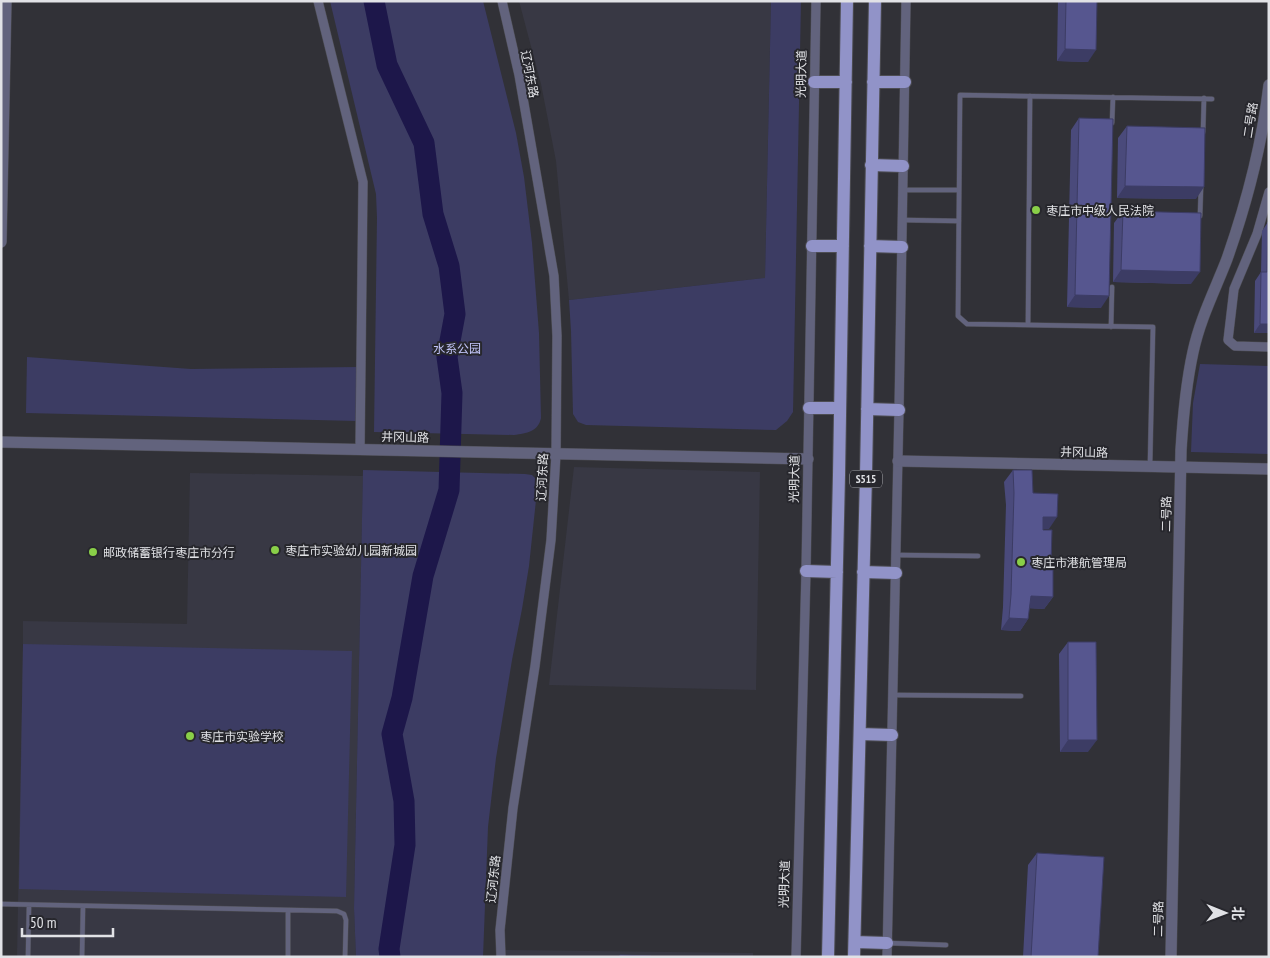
<svg xmlns="http://www.w3.org/2000/svg" width="1270" height="958" font-family="'PT Sans Narrow','Noto Sans SC',sans-serif">
<style>
.built{fill:#383844}
.green{fill:#3c3c63}
.lines{fill:none;stroke-linecap:round;stroke-linejoin:round}
.river{stroke:#1d174a;stroke-width:21}
.service-casing{stroke:#4d4d53;stroke-width:5.5}
.minor-casing{stroke:#4d4d53;stroke-width:10}
.tertiary-casing{stroke:#4d4d53;stroke-width:12}
.primary-casing{stroke:#4d4d53;stroke-width:14}
.service{stroke:#62637d;stroke-width:4.5}
.minor{stroke:#62637d;stroke-width:9}
.tertiary{stroke:#62637d;stroke-width:11}
.primary{stroke:#9193c8;stroke-width:12}
.wall{fill:#4a4a7b}
.shaded-wall{fill:#3c3c64}
.building{fill:#56568f;stroke:#3c3c64}
.poi-dot{fill:#89cf48;stroke:#27272d;stroke-width:2}
.labels{text-anchor:middle;dominant-baseline:central;stroke-width:4;stroke-linejoin:round;paint-order:stroke}
.shield{fill:#27272d;stroke:#a9aaae;stroke-width:1}
.shield-label{font-size:11px;font-weight:bold;fill:#e1e2e6}
.street-label{font-size:12px;fill:#e1e2e6;stroke:#27272d}
.poi-label{font-size:12px;fill:#e1e2e6;stroke:#27272d;text-anchor:start}
.park-label{font-size:12px;fill:#c3c6fa;stroke:#27272d}
</style>
<rect width="100%" height="100%" fill="#313137"/>
<path class="built" d="M519 1H771L765 278 569 300 556 161 541 84Z
M574 467 760 472 756 690 549 685Z
M190 473 363 476 354 908 356 957H17L23 644V621L187 624Z
M505 950 753 953V957H505Z"/>
<path class="green" d="M330 1H483L516 133 524 177 532 243 539 333 541 418C538 432 527 433 514 435L374 432 377 218 376 194Z
M771 1H801L793 412 787 421 776 430 586 425 578 422 573 414 571 331 569 300 765 278Z
M27 357 191 369 358 367 357 421 26 413Z
M1200 364 1269 366V454L1191 452 1193 403Z
M363 470 525 474 532 475 538 481 529 566 522 609 512 660 496 758 488 827 483 957H356L354 908Z
M23 644 352 651 346 897 19 889Z"/>
<g class="lines">
<path class="river" d="M374 1 387 65 424 143 433 214 449 266 455 314 447 357 452 393 449 490 423 576 402 698 392 734 404 801 405 845 389 949 390 957"/>
<defs>
<path id="service" d="M1112 123 1113 97
M1203 132 1204 98
M903 190H959
M1200 216 1201 187
M903 220 959 221
M1028 325 1030 96
M1111 327 1112 287
M1150 465 1153 327 967 324 958 316 960 95 1212 99
M896 555 978 556
M893 695 1021 696
M1 904 337 911 344 914 346 920 345 957
M887 943 946 945
M28 957 29 905
M82 957 83 906
M288 957V910"/>
<path id="minor" d="M318 1 363 182 360 450
M1269 192 1257 234 1234 289 1228 340 1235 346 1269 347
M501 957 500 930 513 808 535 666 551 540 556 454 557 336 554 276 519 75 502 1
M796 957 806 571 816 1
M887 957 899 410 906 1"/>
<path id="tertiary" d="M1 242 6 1
M1 442 808 459
M898 461 1269 469
M1171 957 1181 450C1183 417 1186 384 1193 352 1200 319 1215 290 1227 259 1247 202 1262 145 1269 85"/>
<path id="primary" d="M814 82H846
M873 82H905
M871 165 903 166
M812 246H843
M870 246 902 247
M809 408H840
M867 409 899 410
M806 571 837 572
M863 572 896 573
M860 734 892 735
M855 942 887 943
M828 957 839 475 847 1
M854 957 866 475 875 1"/>
</defs>
<use href="#service" class="service-casing"/>
<use href="#minor" class="minor-casing"/>
<use href="#tertiary" class="tertiary-casing"/>
<use href="#primary" class="primary-casing"/>
<use href="#service" class="service"/>
<use href="#minor" class="minor"/>
<use href="#tertiary" class="tertiary"/>
<use href="#primary" class="primary"/>
</g>
<path class="wall" d="M1058 1H1097L1088 62 1057 61Z
M1079 118 1101 308 1067 307 1071 130Z
M1127 126 1196 199 1117 198 1118 138Z
M1123 211 1191 284 1113 282 1114 223Z
M1268 222 1269 333H1254L1255 281 1261 272 1262 231Z
M1013 470 1033 493 1049 529H1043L1051 562 1045 570 1053 597 1044 609 1029 608 1028 619 1020 631 1001 630 1003 607 1006 505 1004 482Z
M1068 642 1088 752H1060L1059 654Z
M1037 853 1098 957H1023L1028 865Z"/>
<path class="shaded-wall" d="M1065 49 1096 50 1088 62 1057 61Z
M1125 186 1204 187 1196 199 1117 198Z
M1121 270 1200 272 1191 284 1113 282Z
M1075 295 1109 296 1101 308 1067 307Z
M1260 324H1269V333H1254Z
M1043 517H1057L1049 529H1035Z
M1043 562H1051L1043 574Z
M1031 596 1053 597 1044 609 1022 608Z
M1009 618 1028 619 1020 631 1001 630Z
M1068 740H1097L1088 752H1060Z"/>
<path class="building" d="M1066 1H1097L1096 50 1065 49Z
M1079 118 1113 119 1109 296 1075 295Z
M1127 126 1205 128 1204 187 1125 186Z
M1123 211 1201 213 1200 272 1121 270Z
M1268 222 1269 324H1260L1261 272H1267Z
M1013 470H1032L1033 493 1058 494 1057 517H1043V530H1052L1051 562H1043V570H1053V597L1031 596 1028 619 1009 618 1011 595 1014 493Z
M1068 642H1096L1097 740H1068Z
M1037 853 1104 857 1098 957H1031Z
M620 955 651 956V957H619Z"/>
<g class="poi-dot">
<circle cx="1036" cy="210" r="5"/>
<circle cx="275" cy="550" r="5"/>
<circle cx="93" cy="552" r="5"/>
<circle cx="1021" cy="562" r="5"/>
<circle cx="190" cy="736" r="5"/>
</g>
<g class="labels">
<rect class="shield" x="850" y="470.5" width="32" height="17" rx="4"/>
<g class="shield-label">
<text x="866" y="479">S515</text>
</g>
<g class="street-label">
<text transform="translate(530 74) rotate(79)">辽河东路</text>
<text transform="translate(801 74) rotate(-89)">光明大道</text>
<text transform="translate(1250 120) rotate(-81)">二号路</text>
<text transform="translate(405 437) rotate(1)">井冈山路</text>
<text transform="translate(1084 452) rotate(1)">井冈山路</text>
<text transform="translate(542 477) rotate(-87)">辽河东路</text>
<text transform="translate(794 479) rotate(-89)">光明大道</text>
<text transform="translate(1166 514) rotate(-89)">二号路</text>
<text transform="translate(493 879) rotate(-84)">辽河东路</text>
<text transform="translate(784 884) rotate(-88)">光明大道</text>
<text transform="translate(1158 919) rotate(-89)">二号路</text>
</g>
<g class="poi-label">
<text x="1046" y="210">枣庄市中级人民法院</text>
<text x="285" y="550">枣庄市实验幼儿园新城园</text>
<text x="103" y="552">邮政储蓄银行枣庄市分行</text>
<text x="1031" y="562">枣庄市港航管理局</text>
<text x="200" y="736">枣庄市实验学校</text>
</g>
<g class="park-label">
<text x="457" y="348">水系公园</text>
</g>
</g>
<rect width="1270" height="958" fill="none" stroke="#e1e2e6" stroke-width="5"/>
<g transform="translate(1225 913) rotate(91)" stroke="#27272d" stroke-width="4" paint-order="stroke">
<path d="M0-4L9 19L0 12L-9 19Z" fill="#e1e2e6"/>
<text y="-8" font-size="14" font-weight="bold" text-anchor="middle" fill="#e1e2e6">北</text>
</g>
<path d="M22 928v8h91v-8" fill="none" stroke="#e1e2e6" stroke-width="2.5"/>
<text x="30" y="928" font-size="15" fill="#e1e2e6" stroke="#27272d" stroke-width="4" paint-order="stroke">50 m</text>
</svg>
